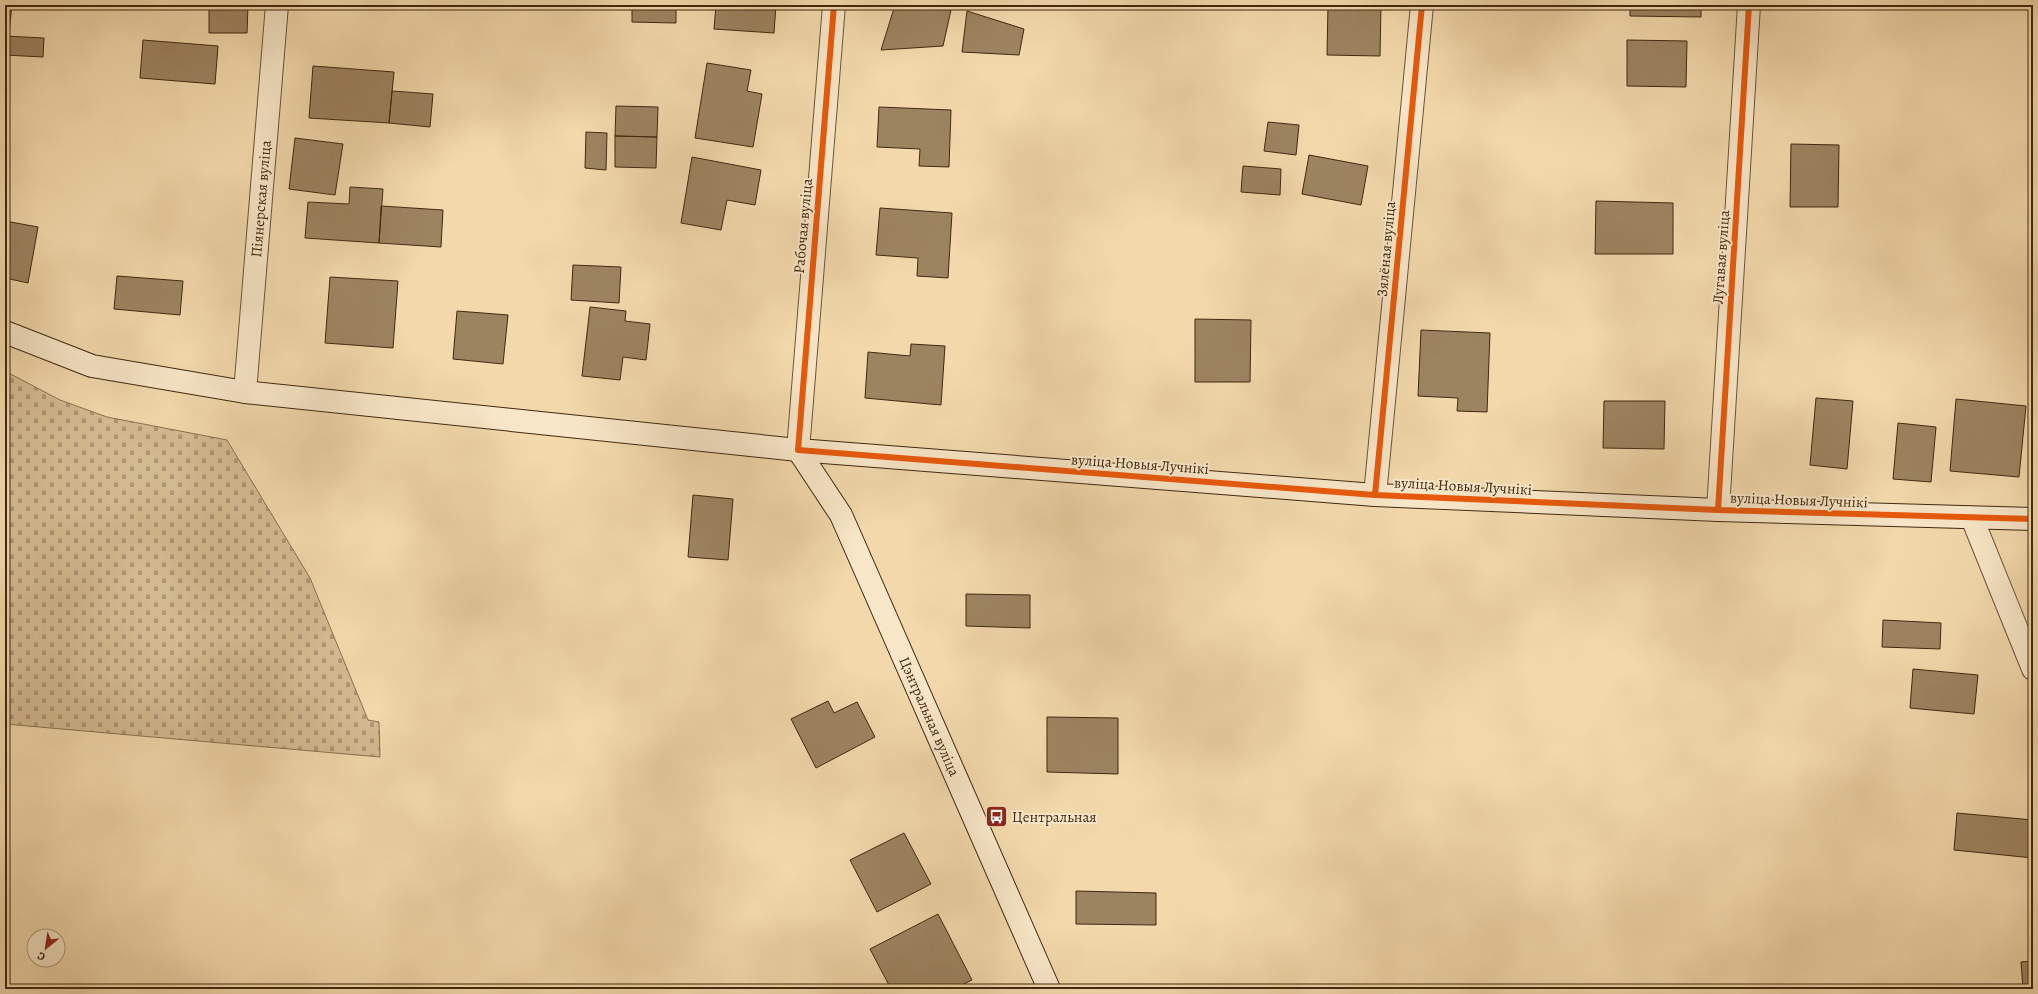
<svg xmlns="http://www.w3.org/2000/svg" width="2038" height="994" font-family="Alegreya,serif">
<style>
.cemetery{fill:url(#cemetery-stones);stroke:#8a7150}
.building{fill:#9d8461;stroke:#412810}
.lines{fill:none;stroke-linecap:round;stroke-linejoin:round}
.street-casing{stroke:#6d5437;stroke-width:24}
.secondary-casing{stroke:#412810;stroke-width:24}
.street{stroke:#f7e6c8;stroke-width:22}
.secondary{stroke:#f7e6c8;stroke-width:22}
.cycleway-casing{stroke:#f7e6c8;stroke-width:8}
.cycleway{stroke:#e8590c;stroke-width:6}
.labels{text-anchor:middle;dominant-baseline:central;stroke-width:4;stroke-linejoin:round;paint-order:stroke}
.street-label{font-size:15px;fill:#412810;stroke:#f7e6c8}
.poi-label{font-size:15px;fill:#412810;stroke:#f7e6c8;text-anchor:start}
</style>
<defs>
<pattern id="cemetery-stones" width="16" height="16" patternUnits="userSpaceOnUse"><rect width="16" height="16" fill="#d4ba91"/><path d="M2 7V4a2 2 0 0 1 4 0v3zM10 15v-3a2 2 0 0 1 4 0v3z" fill="#ae9775"/></pattern>
</defs>
<rect width="100%" height="100%" fill="#f2d8ab"/>
<filter id="stains"><feTurbulence type="fractalNoise" baseFrequency=".005" numOctaves="4"/><feColorMatrix values="0 0 0 0 .2 0 0 0 0 .09 0 0 0 0 .02 0 0 0 .5 -.17"/></filter>
<radialGradient id="worn" r=".72"><stop offset=".6" stop-color="#630" stop-opacity="0"/><stop offset="1" stop-color="#630" stop-opacity=".3"/></radialGradient>
<path class="cemetery" d="M5 371 60 400 107 417 227 440 310 578 368 720 379 722 380 757 5 724Z"/>
<path class="building" d="M5 5H12L9 33 5 32Z
M209 5H248L247 33H209Z
M632 5H676V23L632 22Z
M716 5H776L774 33 714 29Z
M895 5 951 10 943 46 881 50Z
M1328 5H1381L1380 56 1327 55Z
M1630 5H1701V17L1630 16Z
M967 11 1024 29 1019 55 962 52Z
M5 36 44 38 43 57 5 55Z
M143 40 218 46 215 84 140 78Z
M1627 40 1687 41 1686 87 1627 86Z
M707 63 751 70 747 91 762 94 753 147 695 138Z
M313 66 394 72 389 123 309 118Z
M392 91 433 94 430 127 389 123Z
M616 106 658 107 657 137 615 136Z
M879 107 951 110 949 167 919 166 920 149 877 147Z
M1268 122 1299 125 1296 155 1264 151Z
M586 132 607 133 606 170 585 168Z
M615 136 657 137 656 168 615 167Z
M295 138 343 144 335 195 289 189Z
M1791 144 1839 145 1838 207H1790Z
M1309 155 1368 166 1361 205 1302 194Z
M692 157 761 170 755 205 727 200 721 230 681 223Z
M1243 166 1281 169 1280 195 1241 192Z
M350 187 383 189 379 243 305 238 308 202 349 204Z
M1596 201 1673 203V254H1595Z
M381 206 443 210 441 247 379 243Z
M880 208 952 213 948 278 917 276 918 258 876 255Z
M5 221 38 227 28 283 5 278Z
M573 265 621 267 619 303 571 300Z
M117 276 183 281 180 315 114 309Z
M330 277 398 281 393 348 325 343Z
M590 307 626 311 625 321 650 324 646 360 623 357 620 380 582 376Z
M457 311 508 315 503 364 453 359Z
M1195 319 1251 320 1250 382H1195Z
M1421 330 1490 333 1487 412 1457 411 1458 398 1418 396Z
M911 344 945 346 941 405 865 398 868 352 910 356Z
M1816 398 1853 401 1847 469 1810 465Z
M1956 399 2026 406 2019 477 1950 471Z
M1604 401H1665L1664 449 1603 448Z
M1898 423 1936 427 1931 482 1893 479Z
M693 495 733 499 728 560 688 557Z
M966 594 1030 595V628L966 626Z
M1883 620 1941 623 1940 649 1882 647Z
M1913 669 1978 675 1974 714 1910 708Z
M828 701 834 713 857 702 875 737 816 768 791 719Z
M1047 717 1118 718V774L1047 772Z
M1957 813 2033 820V858L1954 850Z
M904 833 931 884 877 912 850 860Z
M1076 891 1156 893V925L1076 924Z
M938 914 972 980 953 989H891L870 949Z
M2033 961V989H2023L2021 962Z"/>
<g class="lines">
<defs>
<g id="street">
<path id="s1" d="M245 392 277 5"/>
<path d="M798 450 834 5"/>
<path d="M1375 495 1422 5"/>
<path d="M1718 510 1749 5"/>
<path d="M1972 518 2033 669"/>
</g>
<g id="secondary">
<path d="M5 332 92 366 245 392 798 450 1375 495 1718 510 2033 519"/>
<path id="s2" d="M798 450 841 515 1049 989"/>
</g>
</defs>
<use href="#street" class="street-casing"/>
<use href="#secondary" class="secondary-casing"/>
<use href="#street" class="street"/>
<use href="#secondary" class="secondary"/>
<defs>
<path id="cycleway" d="M834 5 798 450 1375 495 1718 510 2033 519
M1375 495 1422 5
M1718 510 1749 5"/>
</defs>
<use href="#cycleway" class="cycleway-casing"/>
<use href="#cycleway" class="cycleway"/>
</g>
<defs>
<symbol id="bus-square" viewBox="-11 -11 22 22"><rect x="-9" y="-9" width="18" height="18" rx="4" fill="#8f2418" stroke="#f7e6c8"/><path d="M-5-6H5V4H4V6H2V4H-2V6H-4V4H-5ZM-3.5-4V0h7V-4ZM-3.5 1.2v1.5H-2V1.2ZM2 1.2v1.5H3.5V1.2Z" fill="#fff"/></symbol>
</defs>
<g fill-rule="evenodd">
<use href="#bus-square" x="984" y="804" width="25" height="25"/>
</g>
<g class="labels">
<g class="street-label">
<text stroke="none"><textPath href="#s1" startOffset="194">Піянерская вуліца</textPath></text>
<text transform="translate(803 226) rotate(-85)">Рабочая вуліца</text>
<text transform="translate(1386 249) rotate(-85)">Зялёная вуліца</text>
<text transform="translate(1721 257) rotate(-86)">Лугавая вуліца</text>
<text transform="translate(1140 464) rotate(4)">вуліца Новыя Лучнікі</text>
<text transform="translate(1463 486) rotate(3)">вуліца Новыя Лучнікі</text>
<text transform="translate(1799 500) rotate(2)">вуліца Новыя Лучнікі</text>
<text stroke="none"><textPath href="#s2" startOffset="298">Цэнтральная вуліца</textPath></text>
</g>
<g class="poi-label">
<text x="1012" y="817">Центральная</text>
</g>
</g>
<rect width="2038" height="994" fill="none" stroke="#f2d8ab" stroke-width="20"/>
<rect x="6" y="6" width="2026" height="982" fill="none" stroke="#412810" stroke-width="2"/>
<rect x="10" y="10" width="2018" height="974" fill="none" stroke="#412810"/>
<g transform="translate(46 948) rotate(210)"><circle r="19" fill="#f7e6c8" stroke="#ae9a7e"/>
<path d="M0-3L7 15L0 10L-7 15Z" fill="#8f2418"/>
<text y="-6" font-size="11" font-weight="bold" text-anchor="middle" fill="#412810">С</text>
</g>
<rect width="100%" height="100%" filter="url(#stains)"/>
<rect width="100%" height="100%" fill="url(#worn)"/>
</svg>
